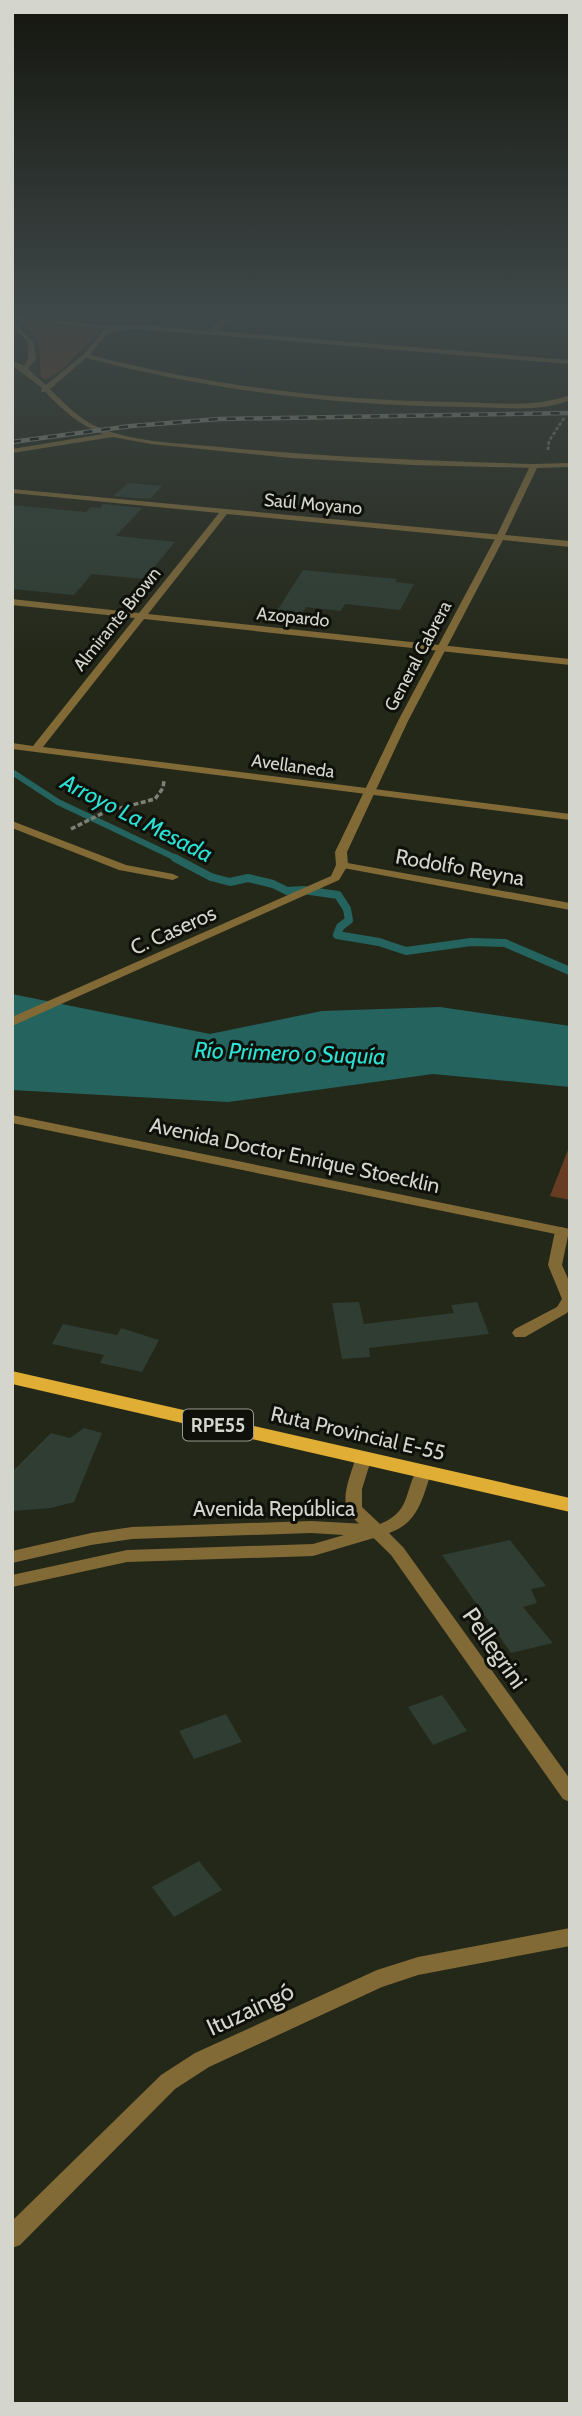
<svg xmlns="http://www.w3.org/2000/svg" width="582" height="2416" font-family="Cabin,sans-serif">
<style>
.green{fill:#683c22}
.water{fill:#24635e}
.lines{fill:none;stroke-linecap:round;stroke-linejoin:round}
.stream-far1{stroke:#24635e;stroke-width:6}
.stream{stroke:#24635e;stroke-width:8}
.building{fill:#2f3d33}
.path-far1{stroke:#7d8074;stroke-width:2.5;stroke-dasharray:3.5 2;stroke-linecap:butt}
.path{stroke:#7d8074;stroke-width:3.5;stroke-dasharray:5 2.5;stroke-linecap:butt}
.service{fill:#826a37;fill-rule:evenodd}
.minor{fill:#826a37;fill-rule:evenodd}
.tertiary{fill:#826a37;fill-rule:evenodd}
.primary{fill:#e0ae34;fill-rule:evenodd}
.rail-casing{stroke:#888b7f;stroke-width:4.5}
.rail{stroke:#0e1009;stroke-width:2.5;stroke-dasharray:9;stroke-linecap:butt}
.labels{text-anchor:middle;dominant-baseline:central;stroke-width:6;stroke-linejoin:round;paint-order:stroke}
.far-street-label{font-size:18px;fill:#d4d6cd;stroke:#0e1009}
.shield{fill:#0e1009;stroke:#999b92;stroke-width:2}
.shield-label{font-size:19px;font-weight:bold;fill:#d4d6cd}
.street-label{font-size:21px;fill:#d4d6cd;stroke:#0e1009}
.water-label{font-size:23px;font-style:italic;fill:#2ae2d4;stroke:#0e1009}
.near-street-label{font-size:24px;fill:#d4d6cd;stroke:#0e1009}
</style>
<rect width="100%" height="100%" fill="#242819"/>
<path class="green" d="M20 321 96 329 99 332 62 370 45 380 41 376 39 340Z
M568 1150H570V1200L550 1196Z"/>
<path class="water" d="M12 994 210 1034 322 1011 440 1007 570 1026V1087L433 1074 228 1102 12 1090Z"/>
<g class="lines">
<path class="stream-far1" d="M12 772 58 802 178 859"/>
<path class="stream" d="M175 858 211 877 230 882 248 878 273 884 287 891 303 890 338 895 347 909 349 920 340 927 337 935 379 942 406 951 471 942 505 943 570 971"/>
</g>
<path class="building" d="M128 483 162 486 150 499 113 496Z
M103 504 142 508 116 536 175 542 144 579 92 574 74 595 12 589V505L86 512 91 507 100 508Z
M303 570 397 579 395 582 414 584 400 610 345 604 341 611 306 607 295 624 270 622Z
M359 1302 364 1324 454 1313 451 1305 477 1302 489 1334 369 1348 370 1357 342 1359 332 1303Z
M63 1324 117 1335 121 1328 159 1340 142 1372 100 1363 104 1355 52 1344Z
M84 1428 102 1433 74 1502 51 1508 12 1511V1472L51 1433 70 1438Z
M510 1540 546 1586 531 1589 537 1603 523 1607 553 1643 511 1653 442 1555Z
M442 1695 467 1731 433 1745 408 1707Z
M226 1714 242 1742 194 1759 179 1731Z
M199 1861 222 1890 174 1917 152 1887Z"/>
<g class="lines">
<path class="path-far1" d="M548 450 549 441 564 418"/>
<path class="path" d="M71 829 105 812 155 799 163 788 164 781"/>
<path class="service" d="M562 1227 569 1231 562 1265 570 1283V1309L567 1313 525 1337H515L512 1333 515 1329 557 1307 562 1299 548 1265 555 1231Z"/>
<path class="minor" d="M12 316 112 326 139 325 209 331 224 316H232L216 331 570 360V364L139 329C107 330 109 331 90 355 211 386 333 401 459 402 496 403 535 408 570 395V400C540 413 501 407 470 407 339 406 213 391 86 358L50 389C65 404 80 420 100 428 138 443 180 443 220 447 325 457 429 461 534 464L538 466 534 468 412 465 291 458 151 444 113 437 12 453V449L103 434C79 425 63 410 45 392H41L42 388 12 365V360L24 366 28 359V342L12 326V320L34 342 36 359 28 369 46 385 83 355 105 329 12 319Z
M12 489 503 535 504 537 500 540 227 514 148 614 570 659V665L144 619 43 747 570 814V820L12 749V743L33 746 135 618 12 605V599L139 613 219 513 12 493Z
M12 821 126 865 173 874 179 877 173 880 119 870 12 828Z
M342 862 570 903V910L338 867V863Z
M311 1521 366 1524C373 1526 377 1525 384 1527L386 1531 384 1535 313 1556 127 1562 12 1587V1575L127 1550 313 1544 344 1535 311 1533 132 1539 91 1545 12 1563V1551L91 1533 132 1527Z
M570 1928V1946L418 1975 382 1987 209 2067 175 2089 20 2245 12 2248V2221L161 2075 195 2053 377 1970 418 1957Z"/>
<path class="tertiary" d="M570 463V467L537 468 505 535 570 541V547L503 540 408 721 347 852 348 865 339 880 12 1026V1017L331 876 336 865 335 852 398 721 496 537 530 466 534 464Z
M12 1115 570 1229V1237L12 1123Z
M363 1454 369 1456 371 1460 362 1489V1507L380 1524C410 1512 404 1494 417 1469H429L431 1473C422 1500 418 1523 389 1533L403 1547 570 1779V1802L563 1799 391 1555 348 1513C341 1496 350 1477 355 1460L357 1456Z"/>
<path class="primary" d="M12 1371 570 1498V1512L12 1384Z"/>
<defs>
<path id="rail" d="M12 442 131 426 219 419 570 413"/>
</defs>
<use href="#rail" class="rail-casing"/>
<use href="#rail" class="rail"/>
</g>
<linearGradient id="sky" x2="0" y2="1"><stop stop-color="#14160e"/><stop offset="0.48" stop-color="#3f4849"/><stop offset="1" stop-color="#3f4849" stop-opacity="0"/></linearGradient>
<rect width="582" height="655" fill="url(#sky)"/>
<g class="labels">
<g class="far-street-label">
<text transform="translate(313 504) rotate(5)">Saúl Moyano</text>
<text transform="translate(293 617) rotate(6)">Azopardo</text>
<text transform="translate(117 619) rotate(-51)">Almirante Brown</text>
<text transform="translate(418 656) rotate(-62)">General Cabrera</text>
<text transform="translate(293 766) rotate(8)">Avellaneda</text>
</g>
<rect class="shield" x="183" y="1409.5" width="70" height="31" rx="5"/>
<g class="shield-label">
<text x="218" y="1425">RPE55</text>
</g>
<g class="street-label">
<text transform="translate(460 867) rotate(10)">Rodolfo Reyna</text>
<text transform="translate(173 930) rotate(-24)">C. Caseros</text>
<text transform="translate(295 1155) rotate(12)">Avenida Doctor Enrique Stoecklin</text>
<text transform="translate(358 1433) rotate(13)">Ruta Provincial E-55</text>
<text x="274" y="1508">Avenida República</text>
</g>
<g class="water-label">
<text transform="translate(137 818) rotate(27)">Arroyo La Mesada</text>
<text transform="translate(290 1053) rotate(2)">Río Primero o Suquía</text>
</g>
<g class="near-street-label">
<text transform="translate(495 1648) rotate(55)">Pellegrini</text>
<text transform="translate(250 2009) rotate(-25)">Ituzaingó</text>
</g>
</g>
<rect width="582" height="2416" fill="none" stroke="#d4d6cd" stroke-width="28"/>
</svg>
